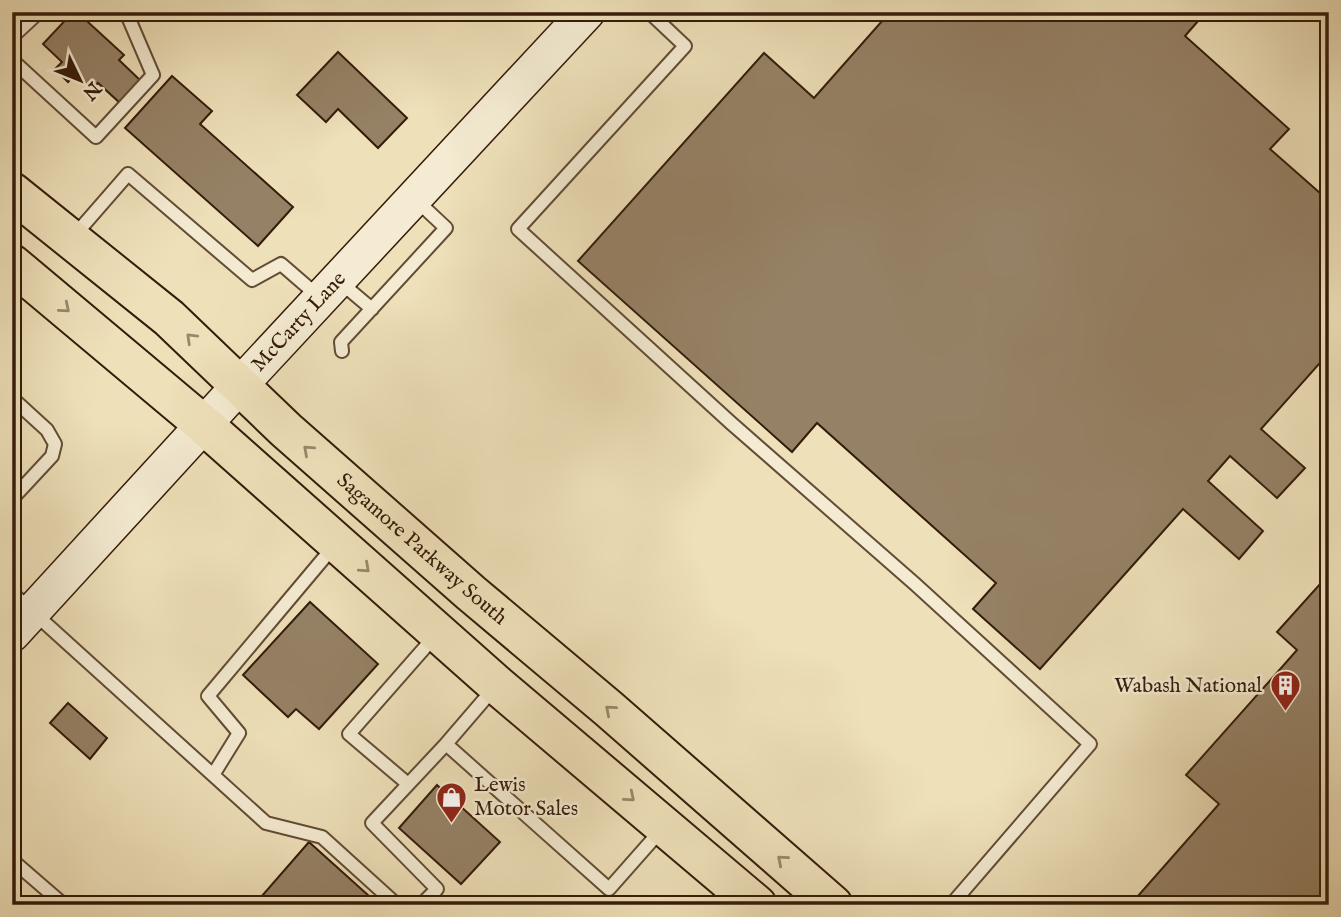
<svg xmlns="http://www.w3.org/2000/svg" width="1341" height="917" font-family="'IM FELL English',serif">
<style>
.building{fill:#958165;stroke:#341b09;stroke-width:2}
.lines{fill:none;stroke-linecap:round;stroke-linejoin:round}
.lane-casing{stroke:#624c35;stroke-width:16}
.secondary-casing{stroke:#341b09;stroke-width:38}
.primary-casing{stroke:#341b09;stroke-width:42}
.lane{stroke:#f4ebd2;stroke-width:12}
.secondary{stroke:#f4ebd2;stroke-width:35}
.primary{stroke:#eee0b9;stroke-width:38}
.oneway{stroke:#9a876a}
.labels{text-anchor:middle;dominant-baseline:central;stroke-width:5;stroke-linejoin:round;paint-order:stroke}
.street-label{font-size:21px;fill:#341b09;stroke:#f4ebd2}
.poi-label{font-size:21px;fill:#341b09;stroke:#f4ebd2;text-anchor:end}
</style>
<rect width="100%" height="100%" fill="#eee0b9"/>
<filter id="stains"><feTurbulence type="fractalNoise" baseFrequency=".00286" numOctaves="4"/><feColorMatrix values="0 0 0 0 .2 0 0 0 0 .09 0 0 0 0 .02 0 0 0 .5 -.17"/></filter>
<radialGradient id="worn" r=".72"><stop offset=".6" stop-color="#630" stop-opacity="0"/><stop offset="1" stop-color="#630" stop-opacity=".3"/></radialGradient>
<path class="building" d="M73 12H77L124 55 119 60 141 81 120 103 98 83 92 89 76 74 68 82 55 69 62 62 43 44Z
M890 12H1206L1185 36 1289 129 1270 149 1329 201V358L1326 356 1261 429 1305 468 1277 498 1230 456 1208 481 1263 531 1239 559 1183 509 1040 669 973 609 996 583 817 423 792 452 578 261 764 53 814 98Z
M338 52 407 118 378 148 338 109 326 122 297 95Z
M172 76 212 111 200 124 293 207 258 246 125 128Z
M1329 574V905H1130L1219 804 1186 775 1297 650 1277 632Z
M310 602 378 664 319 729 296 709 288 717 243 675Z
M68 703 107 738 90 759 50 723Z
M437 785 500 842 461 884 399 828Z
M309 842 379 905H254Z"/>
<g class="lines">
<defs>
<path id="lane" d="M649 12 685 46 518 229 731 423 915 584 1090 744 951 905
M12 37 39 12
M12 60 96 137 153 75 126 12
M74 236 128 174 252 280 281 264 318 296
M340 282 372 309
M342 351 341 342 446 228 415 199
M12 398 47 430 55 444 52 456 12 499
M12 593 266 823 322 837 397 905
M495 687 446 744 609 889 662 829
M213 775 239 733 208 696 334 546
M408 784 349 734 435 636
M12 860 64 905
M421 905 437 889 372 823 446 744
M714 905 730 887"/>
<g id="secondary">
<path id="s1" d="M12 634 240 385 587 12"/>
</g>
<g id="primary">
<path id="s2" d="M12 192 169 318 286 430 471 593 609 709 833 905"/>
<path d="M12 264 204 425 497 685 757 905"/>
</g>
</defs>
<use href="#lane" class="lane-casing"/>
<use href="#secondary" class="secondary-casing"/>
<use href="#primary" class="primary-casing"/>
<use href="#lane" class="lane"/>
<use href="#secondary" class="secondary"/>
<use href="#primary" class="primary"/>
</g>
<defs><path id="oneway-chevron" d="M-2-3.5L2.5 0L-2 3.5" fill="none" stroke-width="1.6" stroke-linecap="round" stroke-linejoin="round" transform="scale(1.75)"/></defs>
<g class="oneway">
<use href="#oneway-chevron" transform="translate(65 308) rotate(40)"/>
<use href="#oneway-chevron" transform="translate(191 338) rotate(-136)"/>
<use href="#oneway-chevron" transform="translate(308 450) rotate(-138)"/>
<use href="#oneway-chevron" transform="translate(365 568) rotate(42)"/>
<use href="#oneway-chevron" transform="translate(610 710) rotate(-139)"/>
<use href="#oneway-chevron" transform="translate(630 797) rotate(40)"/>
<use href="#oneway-chevron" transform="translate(782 860) rotate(-139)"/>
</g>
<defs>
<symbol id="building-pin" viewBox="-11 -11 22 30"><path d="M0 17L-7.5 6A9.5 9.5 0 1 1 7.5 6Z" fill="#8f2418" stroke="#f4ebd2"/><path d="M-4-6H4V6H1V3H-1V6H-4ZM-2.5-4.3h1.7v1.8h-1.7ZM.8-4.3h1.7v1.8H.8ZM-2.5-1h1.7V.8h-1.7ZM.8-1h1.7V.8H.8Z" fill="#fff"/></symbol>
<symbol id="shop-pin" viewBox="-11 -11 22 30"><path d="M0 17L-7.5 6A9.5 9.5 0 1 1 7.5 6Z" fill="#8f2418" stroke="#f4ebd2"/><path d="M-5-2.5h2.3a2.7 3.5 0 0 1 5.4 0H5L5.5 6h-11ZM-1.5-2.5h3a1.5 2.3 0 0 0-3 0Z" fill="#fff"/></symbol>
</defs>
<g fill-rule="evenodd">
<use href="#building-pin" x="1268" y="668" width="35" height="47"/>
<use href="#shop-pin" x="434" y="780" width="35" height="47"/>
</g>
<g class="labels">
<g class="street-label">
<text stroke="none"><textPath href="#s1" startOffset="424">McCarty Lane</textPath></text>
<text stroke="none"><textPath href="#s2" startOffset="544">Sagamore Parkway South</textPath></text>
</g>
<g class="poi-label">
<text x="1262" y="686">Wabash National</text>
<text x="474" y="785" text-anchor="start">Lewis<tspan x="474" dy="24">Motor Sales</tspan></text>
</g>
</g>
<rect width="1341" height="917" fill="none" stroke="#eee0b9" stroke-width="42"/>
<rect x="14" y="14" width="1313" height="889" fill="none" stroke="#341b09" stroke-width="3.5"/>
<rect x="21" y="21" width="1299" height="875" fill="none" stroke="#341b09" stroke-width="2"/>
<g transform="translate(80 80) rotate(133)" stroke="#f4ebd2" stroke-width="5" paint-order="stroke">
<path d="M0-5L12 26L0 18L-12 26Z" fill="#341b09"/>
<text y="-10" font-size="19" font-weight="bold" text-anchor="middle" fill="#341b09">N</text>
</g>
<rect width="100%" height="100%" filter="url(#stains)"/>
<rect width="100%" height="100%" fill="url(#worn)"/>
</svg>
